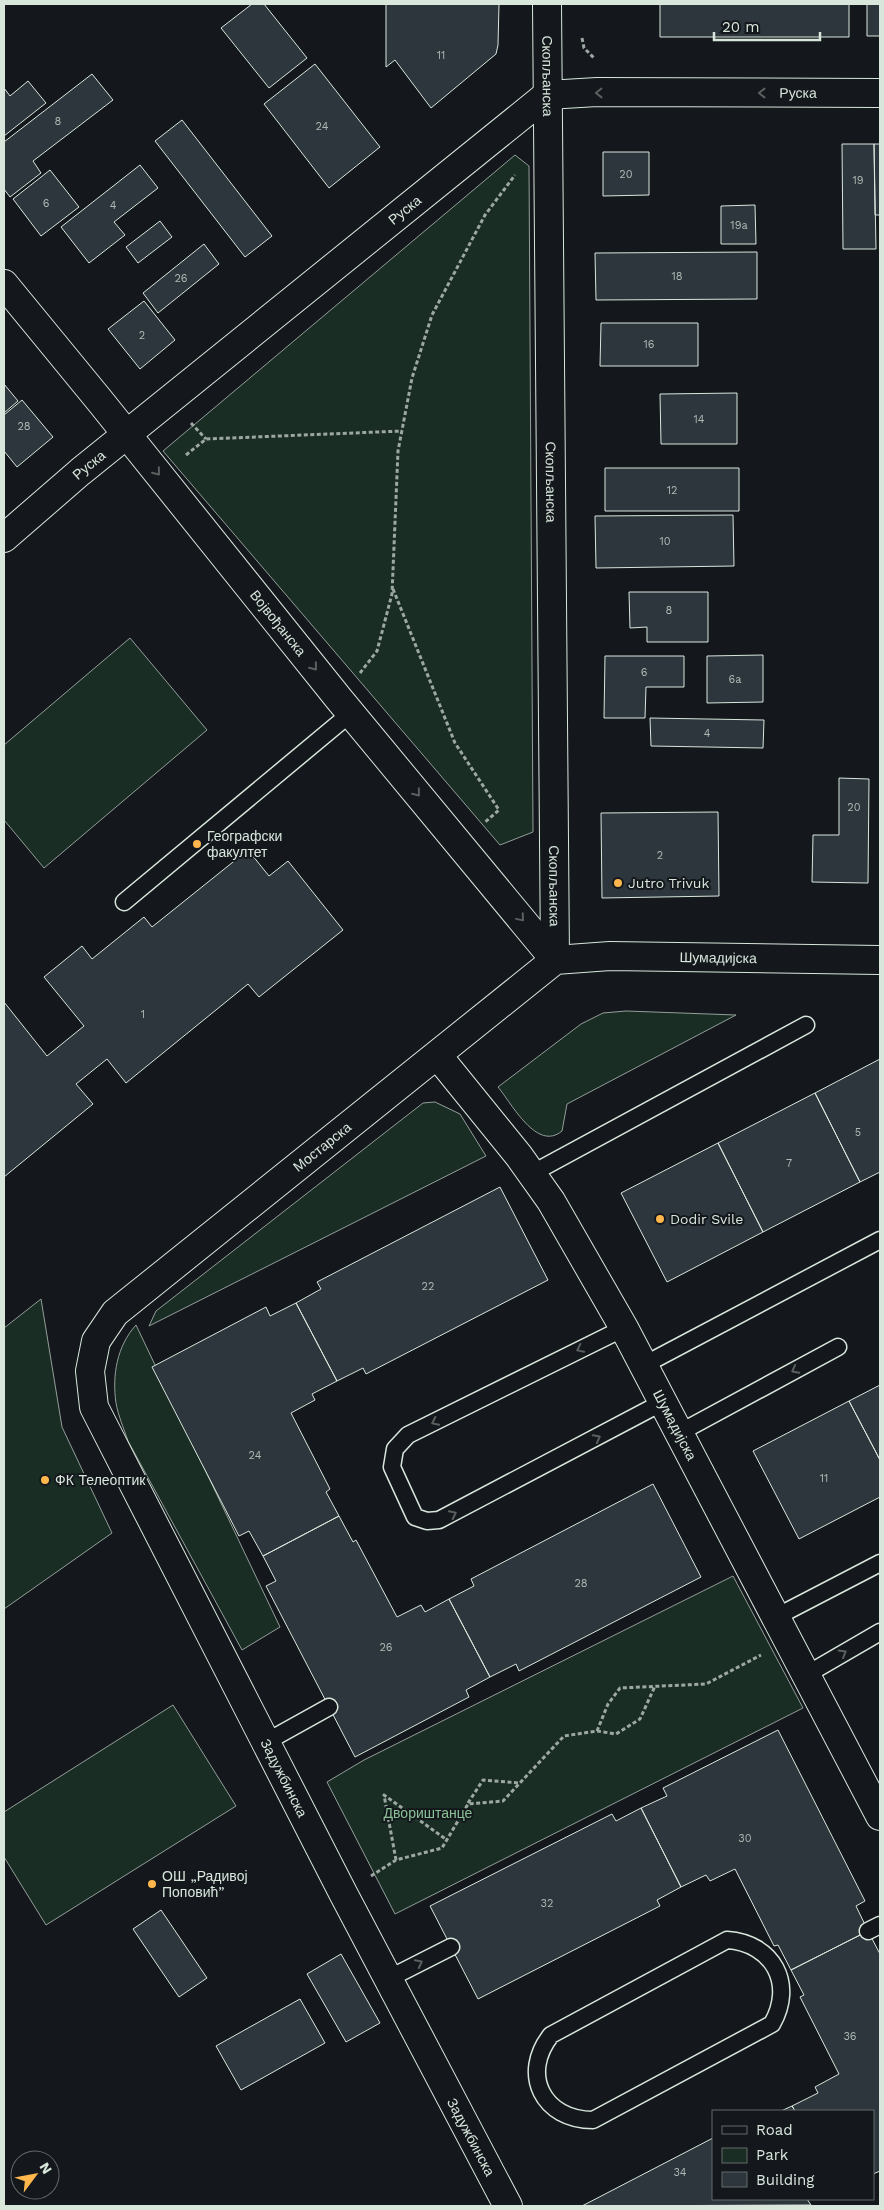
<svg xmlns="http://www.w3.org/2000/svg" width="884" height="2210" font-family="'Work Sans',sans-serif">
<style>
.green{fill:#1a2d24;stroke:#939e99}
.building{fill:#2c363c;stroke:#d8e6dc}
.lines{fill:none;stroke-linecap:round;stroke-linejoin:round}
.lane-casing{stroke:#d8e6dc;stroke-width:19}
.street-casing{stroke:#d8e6dc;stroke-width:30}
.path{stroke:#9da8a2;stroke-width:3;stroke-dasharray:4 2.5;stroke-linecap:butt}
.lane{stroke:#14181c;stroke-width:16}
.street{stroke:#14181c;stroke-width:28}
.oneway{stroke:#59605f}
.poi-dot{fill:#ffb74d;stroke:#14181c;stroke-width:2}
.labels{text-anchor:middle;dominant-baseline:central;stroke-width:4;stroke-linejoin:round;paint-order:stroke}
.number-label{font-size:11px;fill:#adbab4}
.street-label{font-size:14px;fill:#d8e6dc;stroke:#14181c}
.poi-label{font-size:14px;fill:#d8e6dc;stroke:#14181c;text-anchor:start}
.park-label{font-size:14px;fill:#8ac095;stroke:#14181c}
</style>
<rect width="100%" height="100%" fill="#14181c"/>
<path class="green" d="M515 155 529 166 533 832 500 845 163 451Z
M130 638 207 730 44 868 4 820V745Z
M626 1011 736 1015 567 1104 562 1131C537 1152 512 1104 498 1087L581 1024 603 1013Z
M435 1102 460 1114 486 1156 149 1326 156 1311 423 1103Z
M41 1299 62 1427 112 1533 4 1609V1328Z
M136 1325 280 1627 242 1650 128 1441C124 1429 118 1415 116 1403 112 1375 117 1346 136 1325Z
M733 1576 803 1708 395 1914 327 1782 364 1760Z
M173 1705 236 1806 46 1925 4 1857V1812Z"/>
<path class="building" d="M252 4H264L307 58 269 88 221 28Z
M386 4H499L498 45 496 54 431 108 395 60 386 67Z
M660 4H849V37H660Z
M867 4H880V36H867Z
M315 64 380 147 329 188 264 104Z
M92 74 113 100 33 161 41 173 10 197 4 189V142Z
M28 81 46 103 4 136V88L10 96Z
M182 120 272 236 245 257 155 141Z
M842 144H874L876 249H843Z
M874 144H880V215H875Z
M603 152H649V195L603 196Z
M140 165 158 188 114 222 125 235 89 263 61 227Z
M50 170 79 207 41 236 13 199Z
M755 205 756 244H721V206Z
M160 221 172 237 138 263 126 247Z
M204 244 219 264 158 313 143 293Z
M757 252V299L596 300 595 253Z
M144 301 175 340 140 369 108 329Z
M601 323H698V366H600Z
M4 384 18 401 4 413Z
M737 393V444H661L660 394Z
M22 400 53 437 17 467 4 451V415Z
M605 468H739V511H605Z
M733 515 734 566 596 568 595 516Z
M629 592H708V642H647V627L630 628Z
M763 655V702L707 703V656Z
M605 656H684V687H646L645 718H604Z
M650 718 764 720 763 748 651 746Z
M839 778 869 779 868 883 812 882 813 835H839Z
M718 812 719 896 602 898 601 813Z
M248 850 269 876 288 861 343 930 259 997 248 984 126 1083 107 1059 76 1084 93 1104 4 1177V1002L47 1056 84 1026 44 977 82 946 92 959 144 917 152 927Z
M880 1059V1172L860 1182 815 1093Z
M815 1093 860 1182 763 1232 718 1143Z
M718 1143 763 1232 667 1282 621 1193Z
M500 1187 548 1280 366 1374 363 1368 337 1381 296 1303 321 1289 317 1282Z
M296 1303 337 1381 312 1394 315 1400 291 1413 330 1489 326 1492 339 1516 263 1556 249 1531 239 1536 152 1367 266 1307 270 1316Z
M880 1385V1460L849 1401Z
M849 1401 880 1460V1497L799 1539 753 1451Z
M653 1484 701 1577 519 1671 516 1664 490 1677 449 1599 474 1586 471 1579Z
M339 1516 353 1542 356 1540 397 1617 421 1605 425 1612 449 1599 490 1677 466 1690 469 1697 355 1757 266 1586 276 1581 263 1556Z
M778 1730 865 1901 856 1906 868 1931 791 1970 778 1945 774 1946 735 1869 710 1881 706 1875 681 1887 641 1808 667 1796 663 1788Z
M641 1808 681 1887 657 1900 660 1906 478 1999 430 1906 612 1814 616 1821Z
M161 1910 207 1978 179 1997 133 1929Z
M868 1931 880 1954V2171L873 2174V2111H795L792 2106 818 2093 815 2087 839 2074 800 1997 804 1995 791 1970Z
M341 1954 380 2023 346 2042 307 1974Z
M300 1999 325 2043 241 2090 216 2046Z
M792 2106 795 2111H781Z
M713 2138V2199H807L811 2205 582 2206Z"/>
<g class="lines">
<defs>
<path id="lane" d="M124 902 351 713
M531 1174 806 1025
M624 1328 408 1435 395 1449 392 1467 415 1517 427 1521 439 1520 663 1402
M644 1365 880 1240
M679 1433 838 1347
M776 1617 880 1563
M806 1675 880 1632
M266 1742 329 1707
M868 1931 880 1925
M727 1940C773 1943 795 1984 772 2024L593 2120C543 2120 520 2074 551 2035Z
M388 1979 451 1947"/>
<g id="street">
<path id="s1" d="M547 4 555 960"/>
<path id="s2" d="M4 284 100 401 339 699 555 960"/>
<path id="s3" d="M4 538 80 472 547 95 597 92 880 93"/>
<path id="s4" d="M438 1056 519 1156 551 1201 624 1328 880 1816"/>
<path id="s5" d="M508 2206 343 1893 94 1407 90 1371 96 1341 115 1313 555 960 610 956 880 960"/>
</g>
</defs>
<use href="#lane" class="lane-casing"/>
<use href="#street" class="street-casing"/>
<path class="path" d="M582 38 584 48 595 59
M191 423 206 439
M186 455 206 439 402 431
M393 589 455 743 499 810 484 823
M360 673 377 651 392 594 398 451 412 378 432 315 485 215 515 175
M597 1731 616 1734 640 1719 655 1686
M468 1803 483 1780 519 1783
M396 1860 384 1795 447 1840
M371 1876 396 1860 442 1848 468 1804 503 1801 564 1736 597 1731 608 1704 620 1688 706 1684 761 1655"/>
<use href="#lane" class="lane"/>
<use href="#street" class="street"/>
</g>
<defs><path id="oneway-chevron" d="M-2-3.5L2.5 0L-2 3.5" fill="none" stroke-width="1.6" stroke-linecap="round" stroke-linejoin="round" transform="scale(1.25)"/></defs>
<g class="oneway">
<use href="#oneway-chevron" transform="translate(599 93) rotate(179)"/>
<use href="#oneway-chevron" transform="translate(762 93) rotate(-180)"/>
<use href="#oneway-chevron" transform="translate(157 472) rotate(51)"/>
<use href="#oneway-chevron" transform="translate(314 667) rotate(51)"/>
<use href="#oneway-chevron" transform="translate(417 793) rotate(51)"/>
<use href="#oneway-chevron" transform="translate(521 918) rotate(50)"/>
<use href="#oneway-chevron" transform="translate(580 1349) rotate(154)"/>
<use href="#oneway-chevron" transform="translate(795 1370) rotate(152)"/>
<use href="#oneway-chevron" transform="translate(435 1422) rotate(154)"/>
<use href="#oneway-chevron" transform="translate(597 1438) rotate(-28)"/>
<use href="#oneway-chevron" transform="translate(453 1514) rotate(-26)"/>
<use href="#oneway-chevron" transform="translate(843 1653) rotate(-30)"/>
<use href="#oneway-chevron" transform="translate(419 1963) rotate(-27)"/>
</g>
<g class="poi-dot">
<circle cx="197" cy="844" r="5"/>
<circle cx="618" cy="883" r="5"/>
<circle cx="660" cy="1219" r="5"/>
<circle cx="45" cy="1480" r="5"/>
<circle cx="152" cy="1884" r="5"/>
</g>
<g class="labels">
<g class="number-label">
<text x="441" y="55">11</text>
<text x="58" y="121">8</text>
<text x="322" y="126">24</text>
<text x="626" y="174">20</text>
<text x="858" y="180">19</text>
<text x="46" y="203">6</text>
<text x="113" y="205">4</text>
<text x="739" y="225">19a</text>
<text x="677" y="276">18</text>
<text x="181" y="278">26</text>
<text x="142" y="335">2</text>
<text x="649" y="344">16</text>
<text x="699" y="419">14</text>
<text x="24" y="426">28</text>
<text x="672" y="490">12</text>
<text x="665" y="541">10</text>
<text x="669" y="610">8</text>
<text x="644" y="672">6</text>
<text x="735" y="679">6a</text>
<text x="707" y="733">4</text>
<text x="854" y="807">20</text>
<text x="660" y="855">2</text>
<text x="143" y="1014">1</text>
<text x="858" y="1132">5</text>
<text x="789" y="1163">7</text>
<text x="428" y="1286">22</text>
<text x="255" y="1455">24</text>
<text x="824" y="1478">11</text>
<text x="581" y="1583">28</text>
<text x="386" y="1647">26</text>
<text x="745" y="1838">30</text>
<text x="547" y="1903">32</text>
<text x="850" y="2036">36</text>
<text x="680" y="2172">34</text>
</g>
<g class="street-label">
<text stroke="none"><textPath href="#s1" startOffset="72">Скопљанска</textPath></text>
<text stroke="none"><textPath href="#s3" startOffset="952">Руска</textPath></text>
<text stroke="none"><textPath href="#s3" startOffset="518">Руска</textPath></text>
<text stroke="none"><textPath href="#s3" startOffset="112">Руска</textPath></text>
<text stroke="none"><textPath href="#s1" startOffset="478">Скопљанска</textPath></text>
<text stroke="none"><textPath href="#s2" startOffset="436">Војвођанска</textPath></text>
<text stroke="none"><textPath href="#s1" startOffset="882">Скопљанска</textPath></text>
<text stroke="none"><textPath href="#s5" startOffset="1728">Шумадијска</textPath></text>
<text stroke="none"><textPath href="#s5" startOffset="1266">Мостарска</textPath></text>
<text stroke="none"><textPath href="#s4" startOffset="440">Шумадијска</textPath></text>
<text transform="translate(284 1778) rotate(63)">Задужбинска</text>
<text transform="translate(471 2137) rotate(62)">Задужбинска</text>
</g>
<g class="poi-label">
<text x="207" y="836">Географски<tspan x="207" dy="16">факултет</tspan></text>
<text x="628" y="883">Jutro Trivuk</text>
<text x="670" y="1219">Dodir Svile</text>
<text x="55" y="1480">ФК Телеоптик</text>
<text x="162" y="1876">ОШ „Радивој<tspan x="162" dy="16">Поповић”</tspan></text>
</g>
<g class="park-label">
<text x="428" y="1813">Двориштанце</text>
</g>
</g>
<rect width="884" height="2210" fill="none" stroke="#d8e6dc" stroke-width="10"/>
<rect x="712" y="2110" width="162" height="90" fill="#14181c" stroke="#626a69"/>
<rect x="722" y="2126" width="25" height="8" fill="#14181c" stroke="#626a69"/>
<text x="756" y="2135" font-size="15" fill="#d8e6dc">Road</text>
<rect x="722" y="2148" width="25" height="15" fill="#1a2d24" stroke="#626a69"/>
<text x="756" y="2160" font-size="15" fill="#d8e6dc">Park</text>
<rect x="722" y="2172" width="25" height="15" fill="#2c363c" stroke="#626a69"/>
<text x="756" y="2185" font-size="15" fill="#d8e6dc">Building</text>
<g transform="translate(35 2175) rotate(58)"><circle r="24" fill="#14181c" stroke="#626a69"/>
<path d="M0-4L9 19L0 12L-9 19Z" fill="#ffb74d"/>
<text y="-8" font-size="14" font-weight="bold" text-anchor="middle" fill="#d8e6dc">N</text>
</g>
<path d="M714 32v8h106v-8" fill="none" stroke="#d8e6dc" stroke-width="2.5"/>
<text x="722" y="32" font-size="15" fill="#d8e6dc" stroke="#14181c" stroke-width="4" paint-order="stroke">20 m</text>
</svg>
